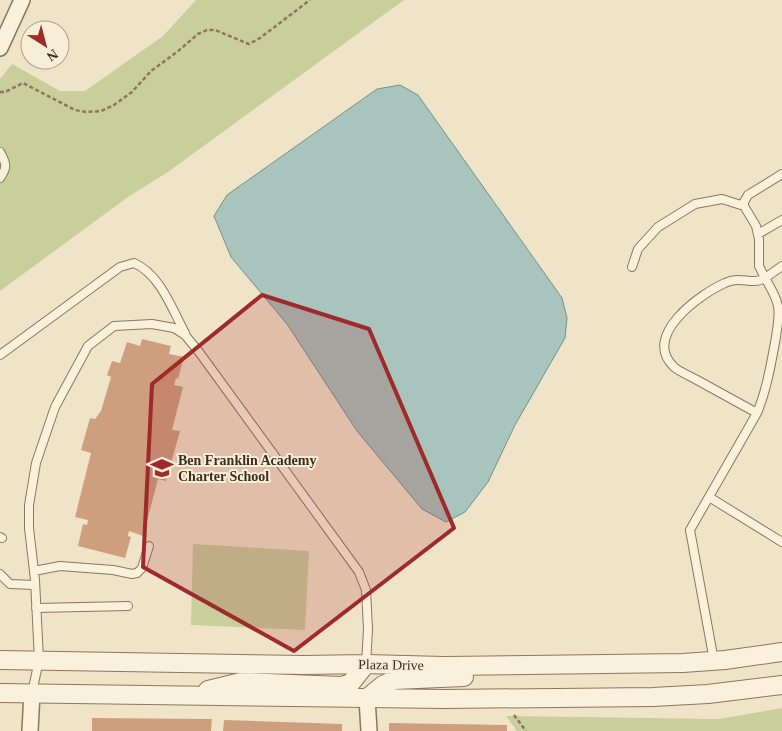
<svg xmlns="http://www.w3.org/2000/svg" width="782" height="731" font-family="Georgia,serif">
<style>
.green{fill:#c9cf9b}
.water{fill:#a9c4bc;stroke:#6f938a}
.building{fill:#cf9f7d}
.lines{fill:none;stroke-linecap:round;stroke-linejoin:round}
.service-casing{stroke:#8d765c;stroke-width:10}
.minor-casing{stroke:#8d765c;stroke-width:18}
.tertiary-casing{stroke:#8d765c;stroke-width:20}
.path{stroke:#8d765c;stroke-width:2.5;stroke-dasharray:4 2.5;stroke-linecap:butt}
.service{stroke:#faf1dc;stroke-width:8}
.minor{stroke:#faf1dc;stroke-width:15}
.tertiary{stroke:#faf1dc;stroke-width:18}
.marked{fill:#9e2a2b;fill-opacity:0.2;stroke:#9e2a2b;stroke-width:4;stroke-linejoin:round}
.labels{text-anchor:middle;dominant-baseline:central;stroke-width:4;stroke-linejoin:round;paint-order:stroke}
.poi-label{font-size:14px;font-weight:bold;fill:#3d2e20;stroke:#f7eed8;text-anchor:start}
.street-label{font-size:14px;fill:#3d2e20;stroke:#f7eed8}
</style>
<rect width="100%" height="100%" fill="#f0e4c8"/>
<path class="green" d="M196 0H404L168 172 128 197 0 291V79L12 64 60 91H85L163 36Z
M193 544 309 551 305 630 191 625Z
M782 708V731H517L506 716 719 719Z"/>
<path class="water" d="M400 85 418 95 562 298 567 318 565 338 515 425 488 482 465 512 446 522 422 509 357 431 287 324 231 257 214 216 227 195 377 89Z"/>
<path class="building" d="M142 339 171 346 169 354 184 357 178 379 176 378 174 385 183 387 172 430 180 431 166 481 158 479 143 536 129 531 128 536 131 537 125 558 78 546 83 524 87 525 88 520 75 517 91 453 81 450 90 418 95 419 101 411 111 377 107 375 112 361 120 363 127 342 140 346Z
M92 718 212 719 211 731H92Z
M224 720 342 724V731H223Z
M389 723 507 725V731H389Z"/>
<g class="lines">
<defs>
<path id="service" d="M0 152C6 163 8 167 0 178
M758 234 782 220
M632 267 638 249 658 227 695 204 722 199 744 206
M0 355 120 267 134 263C160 274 172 309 185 333
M757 413C737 402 717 391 697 380 690 376 680 372 674 367 641 336 700 294 725 283 742 275 751 286 765 278L759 266V239L756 226 744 206V202L748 195 782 174
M709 497 782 542
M0 537 2 538
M34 571 60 566 113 570 132 574 137 573 142 568 149 546
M0 574 10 584 35 585
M36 608 128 606
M714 661 690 530 757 413C767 389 771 364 776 337 777 328 780 316 778 306 776 296 770 287 765 278L782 266
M32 693 39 660 35 580 29 528V505L36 463 55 407 88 346 114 326 152 324 174 328 185 335 199 352 359 572 366 590 368 629 366 664"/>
<path id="minor" d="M0 48 22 0
M367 698 369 731
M30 731 32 693"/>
<path id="tertiary" d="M0 660 304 665 366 664 444 666 683 663 725 660 782 652
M208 690 241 682 341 686 351 683 366 664
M0 693 444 699 653 697 708 694 782 685
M367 698 383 685 394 680 464 677"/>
</defs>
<use href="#service" class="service-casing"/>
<use href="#minor" class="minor-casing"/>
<use href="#tertiary" class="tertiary-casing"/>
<path class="path" d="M0 92H5L23 83 75 110 86 112 101 111 114 105 132 92 151 71 177 52 198 34 207 30H215L249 44 260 38 310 0
M514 715 526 731"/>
<use href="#service" class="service"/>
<use href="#minor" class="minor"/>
<use href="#tertiary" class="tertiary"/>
</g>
<path class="marked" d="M262 295 369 329 454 528 294 651 143 567 152 384Z"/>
<defs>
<symbol id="school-bare" viewBox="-9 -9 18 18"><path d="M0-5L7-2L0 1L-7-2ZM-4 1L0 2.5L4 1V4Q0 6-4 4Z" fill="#9e2a2b" stroke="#f7eed8" stroke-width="2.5" paint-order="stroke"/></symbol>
</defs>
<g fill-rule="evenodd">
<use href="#school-bare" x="146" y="452" width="32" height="32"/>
</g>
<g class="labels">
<g class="poi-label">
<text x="178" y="460">Ben Franklin Academy<tspan x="178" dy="16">Charter School</tspan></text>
</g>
<g class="street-label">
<text transform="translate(391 665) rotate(1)">Plaza Drive</text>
</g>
</g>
<g transform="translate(45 45) rotate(144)"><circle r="24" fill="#f7eed8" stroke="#ada18e"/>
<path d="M0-4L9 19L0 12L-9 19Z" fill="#9e2a2b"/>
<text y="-8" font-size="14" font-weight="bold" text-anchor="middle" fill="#3d2e20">N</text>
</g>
</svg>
